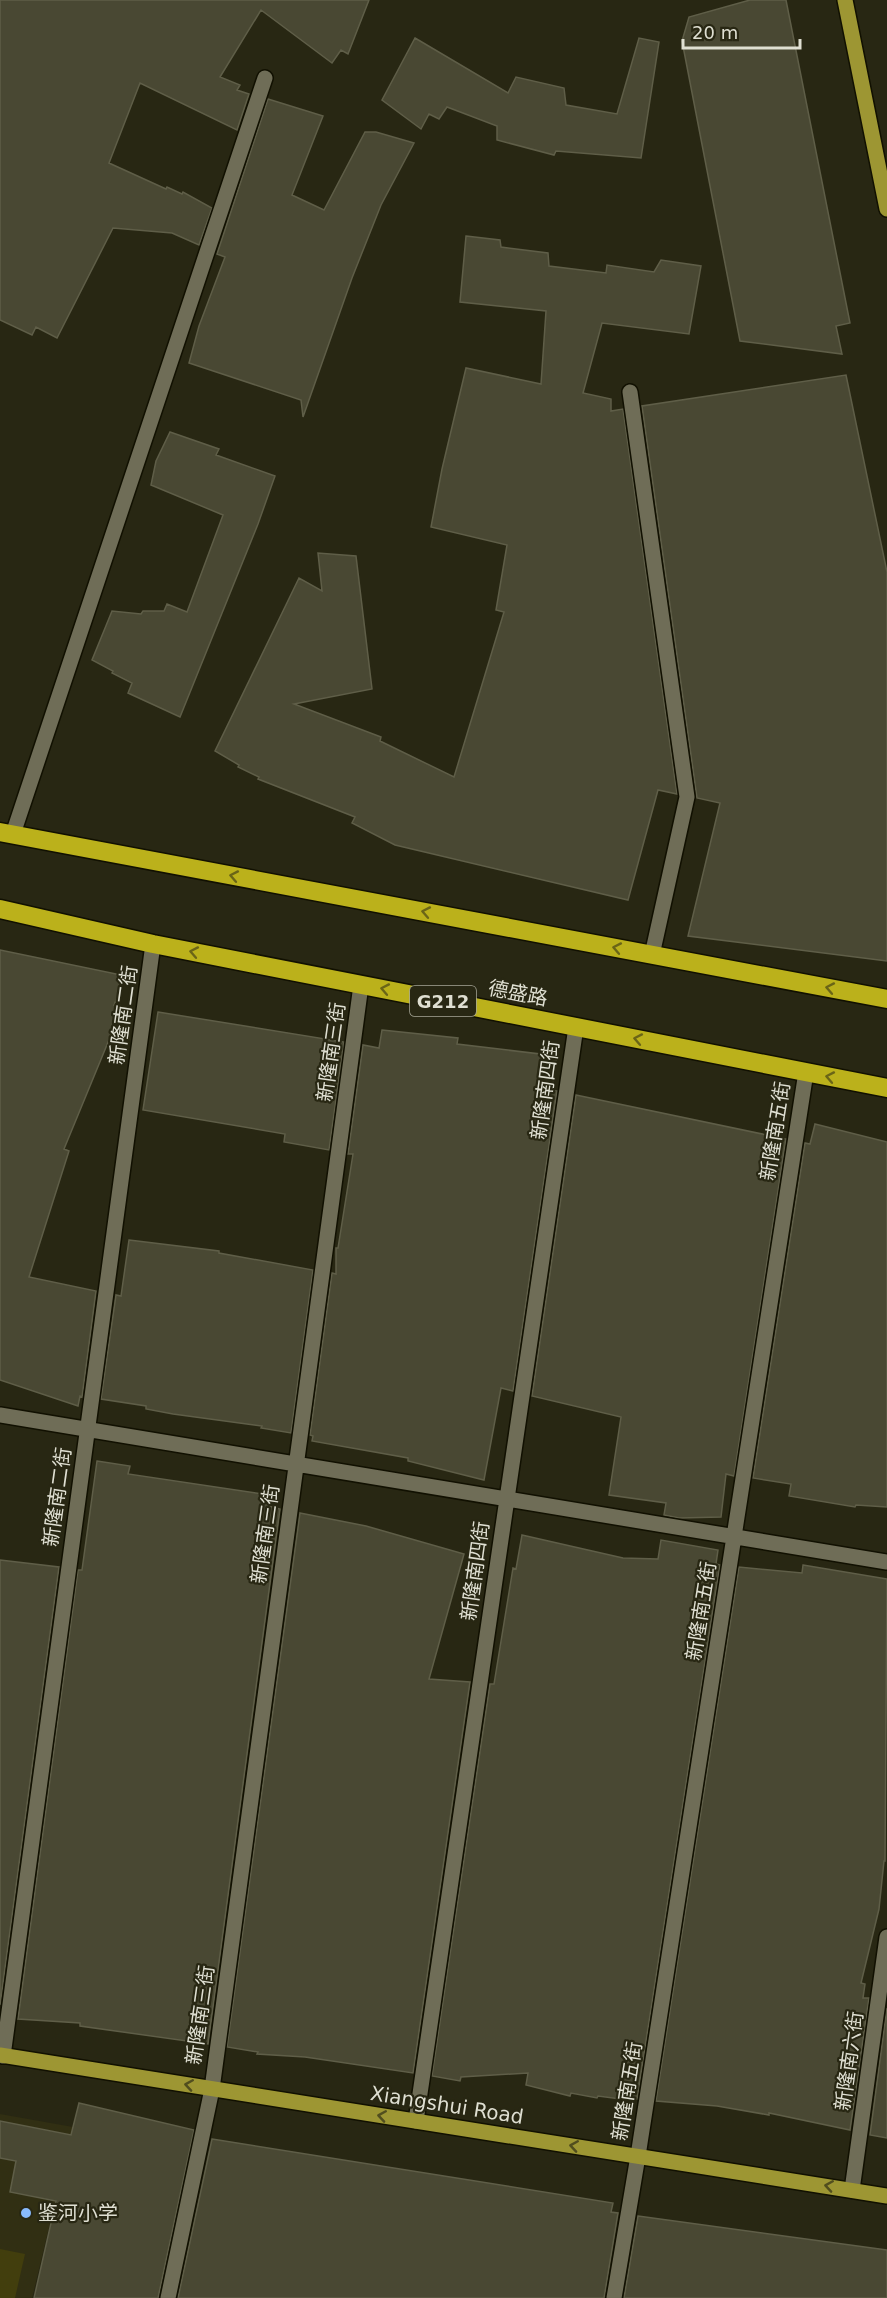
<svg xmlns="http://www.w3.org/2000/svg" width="887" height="2298" font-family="'DejaVu Sans','Noto Sans SC',sans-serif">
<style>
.built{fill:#312f13}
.green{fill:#423e0d}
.building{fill:#494833;stroke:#5f5e48;stroke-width:1.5}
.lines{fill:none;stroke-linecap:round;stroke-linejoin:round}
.minor-casing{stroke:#111001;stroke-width:18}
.major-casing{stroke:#111001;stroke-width:18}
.highway-casing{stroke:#111001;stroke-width:21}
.minor{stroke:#6f6d57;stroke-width:15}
.major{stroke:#9d9633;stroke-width:15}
.highway{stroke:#bbb11b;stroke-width:18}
.oneway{stroke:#6a6517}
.oneway2{stroke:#514e1e}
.poi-dot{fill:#88bafc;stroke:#282713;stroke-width:2}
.labels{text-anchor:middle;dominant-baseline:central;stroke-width:4.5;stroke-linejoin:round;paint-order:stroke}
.shield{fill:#282713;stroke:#a8a899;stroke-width:1.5}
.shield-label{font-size:18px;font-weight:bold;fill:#dfdfd2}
.street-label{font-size:20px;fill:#dfdfd2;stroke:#282713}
.poi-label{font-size:20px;fill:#dfdfd2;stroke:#282713;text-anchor:start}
</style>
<rect width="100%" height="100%" fill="#282713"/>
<path class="built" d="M0 2114 73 2127 32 2298H0Z"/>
<path class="green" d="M0 2249 25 2254 15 2298H0Z"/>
<path class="building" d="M0 0H369L348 54 341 50 332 63 261 10 220 77 240 85 237 90 249 94 237 130 140 83 109 163 166 189 167 187 182 194 183 192 212 208 199 245 172 233 113 228 57 338 36 327 32 335 0 320Z
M750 0H786L850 323 836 326 842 354 740 341 682 41 689 17Z
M415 38 508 93 516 77 564 88 566 105 617 114 639 38 659 42 641 158 556 151 554 155 497 140V126L447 107 439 119 429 114 421 129 382 100Z
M268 99 323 116 292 195 324 210 365 132H376L414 143 381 205 352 278 303 417 301 400 189 363 199 326 225 257 217 254Z
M466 236 500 240 501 247 548 253 549 266 606 273 607 265 654 272 661 260 701 266 689 334 602 323 583 393 611 399V411L623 409 677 794 658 790 628 900 395 845 352 823 355 817 258 779 259 777 238 767 239 765 215 751 299 578 322 591 318 553 356 556 372 689 294 704 381 737 380 741 454 777 504 612 496 610 507 545 431 527 442 469 466 368 541 384 546 311 460 302Z
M846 375 887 572V961L688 936 720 803 697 798 642 406Z
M170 432 219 449 216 455 275 476 258 524 180 717 128 693 132 683 112 673 113 671 92 660 112 611 141 614 143 611H164L167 604 187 612 223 515 151 485 156 461Z
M0 950 126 976 114 1005 123 1006 64 1149 69 1151 29 1277 96 1291 82 1397 80 1396 78 1406 0 1380Z
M158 1012 344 1042 329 1150 284 1142 285 1134 143 1110Z
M382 1030 458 1038 457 1044 557 1056 552 1090 557 1091 513 1391 501 1388 484 1480 408 1461V1458L312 1441 313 1436 310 1435 332 1273 336 1274V1248H338L353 1154H348L363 1045 379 1048Z
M576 1095 786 1139 734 1476 726 1474 721 1517 679 1518 664 1515 666 1503 609 1495 621 1417 532 1396Z
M815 1124 887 1142V1507L856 1505 855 1507 789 1496 791 1484 753 1478 805 1143 810 1144Z
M129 1240 219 1251V1253L313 1270 291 1433 261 1428 262 1426 173 1414 146 1409V1406L101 1399 116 1295 121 1296Z
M97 1461 130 1466 128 1474 269 1495 268 1506 280 1509 208 2044 80 2026V2023L18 2019 78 1570H82Z
M300 1513 366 1526 464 1554 429 1679 470 1682 413 2073 305 2057 257 2054 258 2052 227 2047Z
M522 1535 623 1558 658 1559 661 1540 718 1550 716 1564 720 1565 637 2099H629L628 2100 598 2096 597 2098 571 2093 570 2096 526 2085 528 2073 461 2077 460 2081 432 2076 490 1684H494L513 1568 516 1569Z
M0 1560 59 1567 0 2005Z
M803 1565 887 1579 885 1861H884L879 1909 861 1983 865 1984 863 1998H869L850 2130 769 2113V2115L717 2106 656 2101 739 1567 802 1573Z
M887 2008V2138L870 2135Z
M79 2103 194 2130 158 2298H34L56 2201 10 2192 16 2161 0 2158V2121L71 2135Z
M212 2139 613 2203 611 2212 618 2213 604 2298H178Z
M638 2216 887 2250V2298H624Z"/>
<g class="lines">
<defs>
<path id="minor" d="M630 392 687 797 652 955
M13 834 265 78
M0 1415 887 1562
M3 2056 153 944
M416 2121 576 1027
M852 2190 887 1937
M168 2298 212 2089 361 985
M614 2298 638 2156 806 1072"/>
<path id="major" d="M845 0 887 209
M0 2055 887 2196"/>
<path id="highway" d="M0 832 887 999
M0 909 153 944 887 1088"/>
</defs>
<use href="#minor" class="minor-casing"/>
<use href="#major" class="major-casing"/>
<use href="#highway" class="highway-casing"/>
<use href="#minor" class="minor"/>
<use href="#major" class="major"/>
<use href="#highway" class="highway"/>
</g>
<defs><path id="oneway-chevron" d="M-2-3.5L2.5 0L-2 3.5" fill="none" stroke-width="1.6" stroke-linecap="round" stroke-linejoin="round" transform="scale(1.5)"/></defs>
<g class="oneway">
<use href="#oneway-chevron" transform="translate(234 876) rotate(-169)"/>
<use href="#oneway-chevron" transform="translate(426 912) rotate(-169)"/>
<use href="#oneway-chevron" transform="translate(617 948) rotate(-169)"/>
<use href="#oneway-chevron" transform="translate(194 952) rotate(-169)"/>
<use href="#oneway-chevron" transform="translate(830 988) rotate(-169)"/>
<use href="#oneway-chevron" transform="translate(385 989) rotate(-169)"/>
<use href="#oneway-chevron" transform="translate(638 1039) rotate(-169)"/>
<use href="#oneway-chevron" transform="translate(830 1077) rotate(-169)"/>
</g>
<g class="oneway2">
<use href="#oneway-chevron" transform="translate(189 2085) rotate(-171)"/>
<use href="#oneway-chevron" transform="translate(382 2116) rotate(-171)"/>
<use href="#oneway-chevron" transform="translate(574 2146) rotate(-171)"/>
<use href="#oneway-chevron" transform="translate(829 2186) rotate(-171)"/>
</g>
<circle class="poi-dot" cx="26" cy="2213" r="6"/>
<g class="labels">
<rect class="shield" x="410" y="986" width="66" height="30" rx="4.5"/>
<g class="shield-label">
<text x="443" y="1001">G212</text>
</g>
<g class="street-label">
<text transform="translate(518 993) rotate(11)">德盛路</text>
<text transform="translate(123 1015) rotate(-82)">新隆南二街</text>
<text transform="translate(331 1052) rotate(-82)">新隆南三街</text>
<text transform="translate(545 1090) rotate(-82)">新隆南四街</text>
<text transform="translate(775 1131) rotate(-81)">新隆南五街</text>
<text transform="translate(57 1497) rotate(-82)">新隆南二街</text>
<text transform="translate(265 1534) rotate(-82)">新隆南三街</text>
<text transform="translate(475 1571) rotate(-82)">新隆南四街</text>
<text transform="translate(701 1611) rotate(-81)">新隆南五街</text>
<text transform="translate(200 2015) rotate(-82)">新隆南三街</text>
<text transform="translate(849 2061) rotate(-82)">新隆南六街</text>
<text transform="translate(627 2091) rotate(-81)">新隆南五街</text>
<text transform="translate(447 2105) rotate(9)">Xiangshui Road</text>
</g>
<g class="poi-label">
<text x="38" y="2213">鉴河小学</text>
</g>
</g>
<path d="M683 39v9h117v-9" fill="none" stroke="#dfdfd2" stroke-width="3"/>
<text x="692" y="39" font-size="18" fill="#dfdfd2" stroke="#282713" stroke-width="4.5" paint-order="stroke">20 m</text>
</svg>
